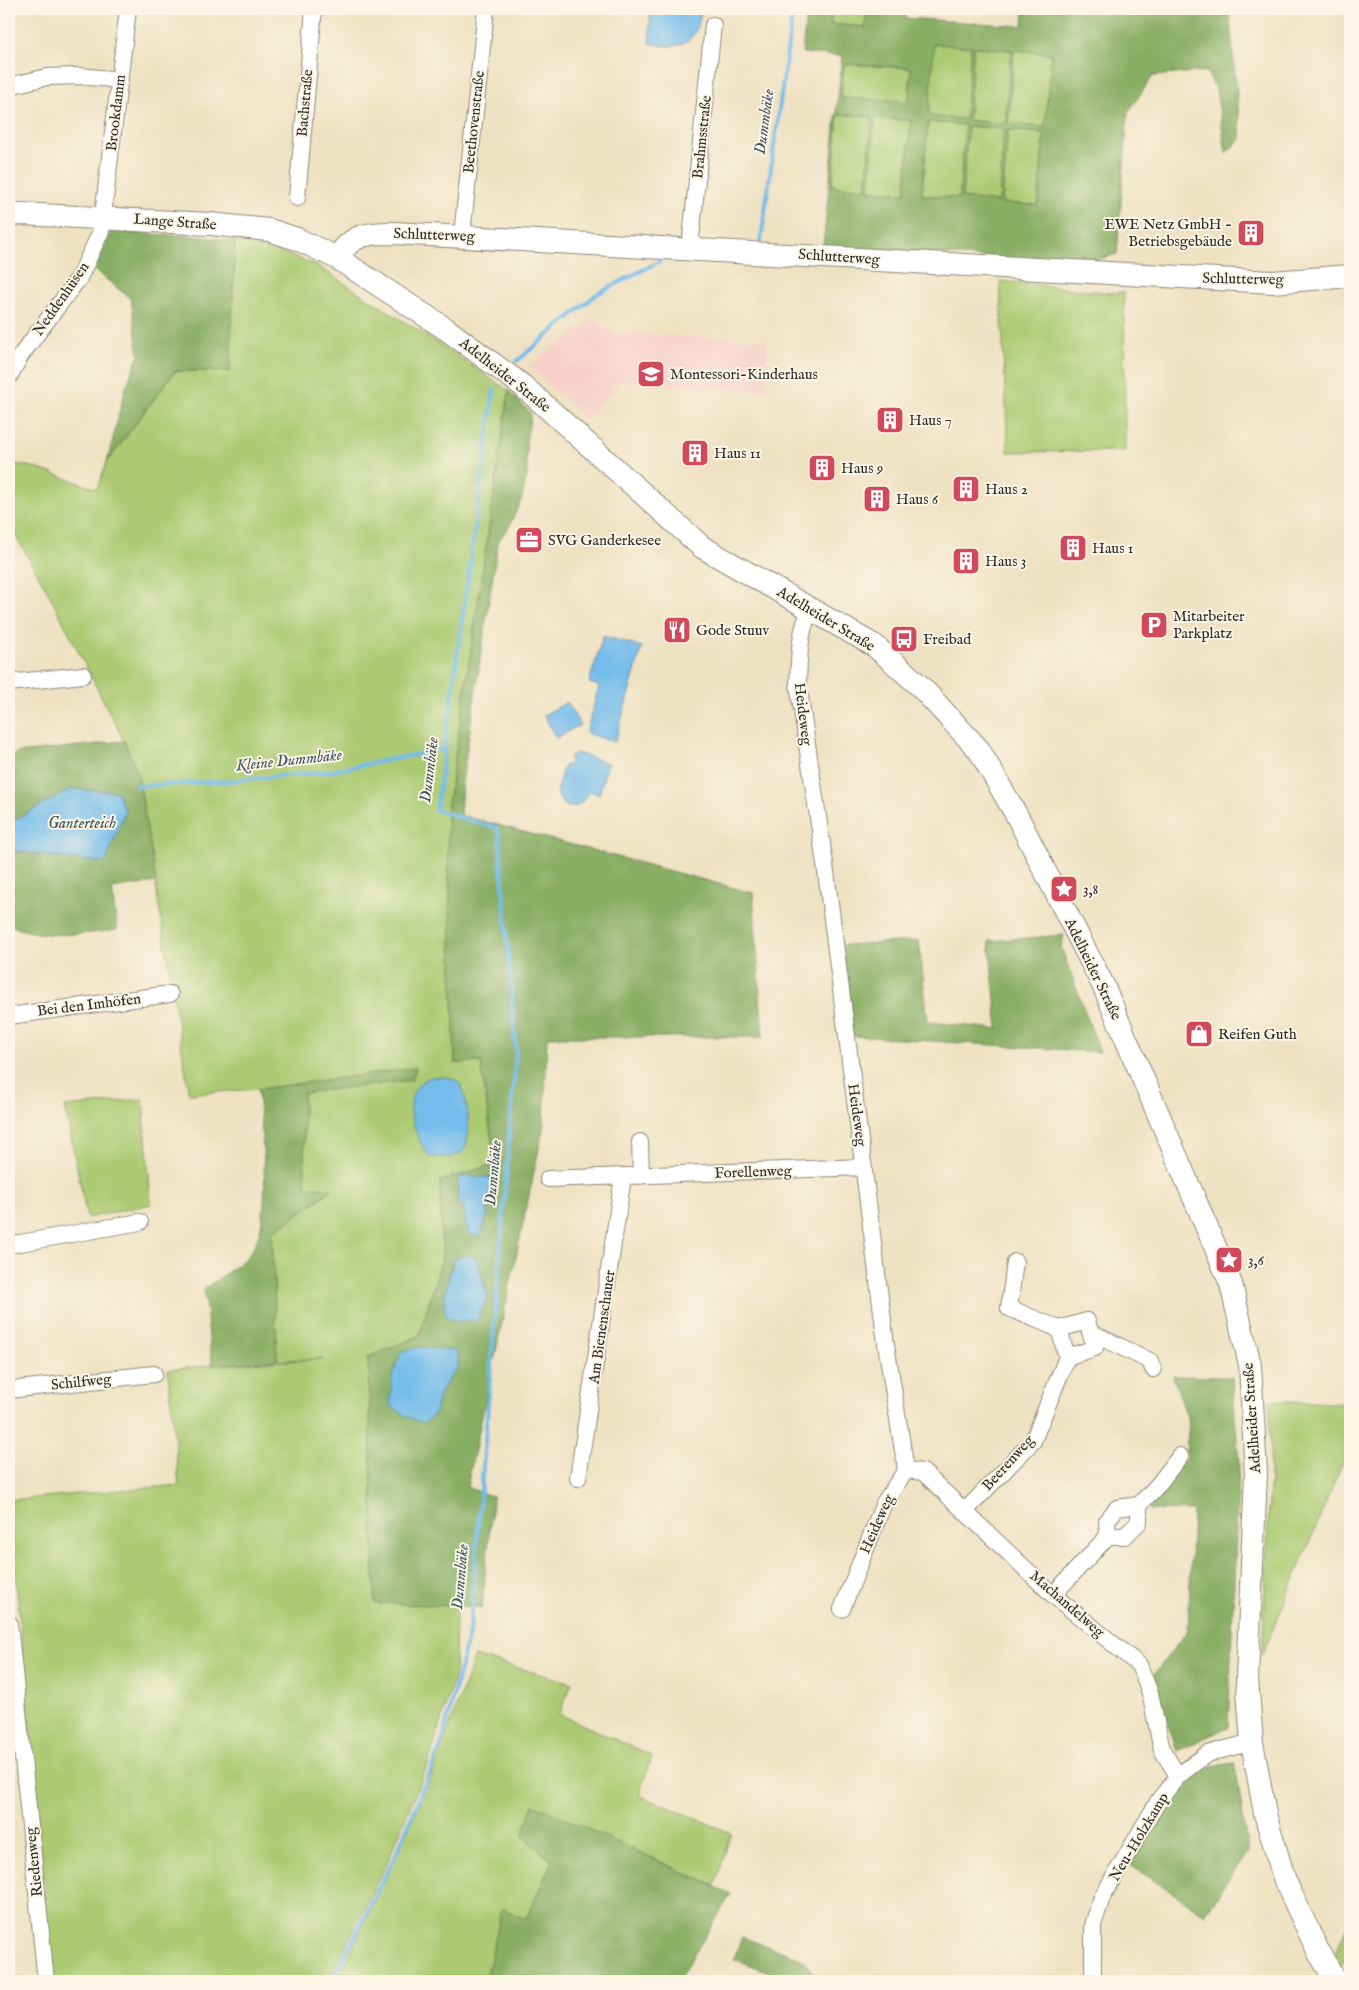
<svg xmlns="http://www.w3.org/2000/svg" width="1359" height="1990" font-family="'IM FELL English',serif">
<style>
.built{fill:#f7d1c9}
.green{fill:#abca72;stroke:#6b7a4e}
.forest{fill:#88ae64;stroke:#5a6c48;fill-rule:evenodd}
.water{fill:#73bceb;stroke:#4f748b}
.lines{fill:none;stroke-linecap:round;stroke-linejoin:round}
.stream{stroke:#73bceb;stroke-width:4}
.street-casing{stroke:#8d8677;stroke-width:18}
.secondary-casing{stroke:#8d8677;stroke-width:24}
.street{stroke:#fff;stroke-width:16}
.secondary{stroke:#fff;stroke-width:22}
.labels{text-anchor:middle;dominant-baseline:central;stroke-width:4;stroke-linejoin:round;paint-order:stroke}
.street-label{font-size:15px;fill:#2b2b2b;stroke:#fcf5e5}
.poi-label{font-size:15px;fill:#2b2b2b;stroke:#fcf5e5;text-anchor:start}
.water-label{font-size:16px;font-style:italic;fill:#415665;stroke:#fcf5e5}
</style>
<rect width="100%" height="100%" fill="#fcf5e5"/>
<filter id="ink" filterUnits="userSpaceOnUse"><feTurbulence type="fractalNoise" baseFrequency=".02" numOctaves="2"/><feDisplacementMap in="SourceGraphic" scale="10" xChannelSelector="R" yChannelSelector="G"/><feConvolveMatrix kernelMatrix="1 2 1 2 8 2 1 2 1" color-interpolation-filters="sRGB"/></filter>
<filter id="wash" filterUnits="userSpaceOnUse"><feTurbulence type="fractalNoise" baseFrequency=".0096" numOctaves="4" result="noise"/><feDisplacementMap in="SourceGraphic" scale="20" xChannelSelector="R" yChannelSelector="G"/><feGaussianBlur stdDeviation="1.12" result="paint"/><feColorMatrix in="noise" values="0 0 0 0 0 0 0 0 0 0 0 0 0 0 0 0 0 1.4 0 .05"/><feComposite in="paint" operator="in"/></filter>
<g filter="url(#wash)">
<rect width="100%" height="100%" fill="#efe2c3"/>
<path class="built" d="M593 319 614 333 767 340 765 391 620 381 586 420 528 366Z"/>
<path class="green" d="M832 9H867L865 27 830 24Z
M934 43 971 46 966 120 928 116Z
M974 47 1011 50 1005 124 968 121Z
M1014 50 1051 53 1045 127 1008 124Z
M844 64 911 68 909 101 840 98Z
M838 114 872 117 866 189 832 186Z
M875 117 911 121 906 193 869 190Z
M928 122 966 125 960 198 922 195Z
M968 126 1005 129 999 202 962 199Z
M1008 130 1044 133 1038 206 1002 203Z
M235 241 258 245 314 264 433 340 509 391 447 812 455 1063 481 1062 495 1164 440 1181 442 1259 419 1336 368 1357 375 1603 456 1605 455 1675 429 1761 387 1863 329 1979 323 1981H52L9 1500 179 1485 168 1370 212 1365 323 1359 277 1360 272 1233 332 1190 305 1185 303 1093 411 1080 416 1069 258 1089 189 1094 138 774 124 741 47 590 9 525V463L33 467 97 489 107 462 175 371H230Z
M1000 281 1110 293 1124 292 1125 451 1008 452Z
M143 1099 151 1204 87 1218 65 1107Z
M1270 1400 1350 1404V1445L1262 1656 1270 1483Z
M475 1656 572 1683 559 1714 652 1756 639 1795 731 1833 715 1886 533 1805 523 1836 552 1861 526 1919 502 1909 486 1981H337L425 1793Z
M1350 1918V1954L1336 1972 1332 1963Z"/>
<path class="forest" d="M807 9H832L831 24 865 27 867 9H906L905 18 1023 26 1024 9H1229L1241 139 1226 153 1216 89 1206 71 1153 76 1128 112 1117 254 1083 264 823 247 842 56 802 53ZM934 44 971 47 965 119 929 116ZM974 47 1011 50 1005 124 968 120ZM1014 50 1051 54 1045 127 1008 124ZM844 64 911 68 909 101 841 98ZM838 114 872 117 866 189 832 186ZM875 118 911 121 905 193 869 190ZM928 122 965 125 959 198 922 195ZM968 126 1004 129 999 202 962 198ZM1008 130 1044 133 1038 205 1002 203Z
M111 232 193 236 235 241 230 371H175L107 462 125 390 139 355 131 299 95 270Z
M509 391 531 413 526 442 527 476 522 498 509 527 498 541 462 782 460 815 753 893 763 1037H547L544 1125 467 1487 493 1497 482 1607 375 1603 368 1357 419 1336 442 1259 440 1181 495 1164 481 1062 455 1063 447 812ZM463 1255 476 1257 488 1298 480 1312 444 1296 453 1260ZM418 1347 457 1352 458 1366 440 1392 434 1414 392 1378 396 1366Z
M124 741 138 774 156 882 112 889 117 930C86 934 36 940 9 924V850L105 863 125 811 117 792 71 789 9 823V758L17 753Z
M1064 935 1061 947 1100 1052 853 1036 843 945 919 941 928 1022 998 1029 989 941Z
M416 1068 411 1080 303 1093 305 1185 332 1189 272 1233 277 1360 212 1365 204 1289C217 1279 239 1266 249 1254 276 1222 260 1129 258 1089Z
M1173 1376 1232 1377 1239 1463 1228 1727 1177 1751 1152 1677 1188 1630 1193 1511 1149 1510 1150 1501 1185 1460 1189 1423Z
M1235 1763 1248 1852 1205 1914 1130 1865 1186 1780 1211 1766Z
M533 1804 731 1894 678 1981H486L502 1908 526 1919 552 1861 523 1836Z
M742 1937 800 1958 815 1973 814 1981H794L734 1959Z"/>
<path class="water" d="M650 9H701C698 43 681 51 650 43Z
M603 636 642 647 615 742 586 733 599 686 589 683Z
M567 702 580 725 556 738 544 715Z
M577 753 608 763 599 794 588 791C580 817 556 808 558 789 558 782 562 773 564 766L570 764V756Z
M71 789 117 792 125 811 105 863 9 850V823Z
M431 1077C439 1077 451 1076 458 1082 468 1090 472 1140 464 1150 456 1159 441 1157 430 1157 413 1135 397 1090 431 1077Z
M463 1176 492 1178 487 1215 481 1237 470 1235 466 1226 464 1208 457 1200 458 1180Z
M463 1255 476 1257 488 1298 480 1312 478 1320 456 1321 445 1316 444 1296 454 1260Z
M418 1347 457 1351 458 1366 440 1392 434 1414 424 1423 407 1417 390 1405 392 1378 401 1352Z"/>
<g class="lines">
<path class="stream" d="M761 240 793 9
M517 361 597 294 660 261
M136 786 229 781 332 771 443 749
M332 1981 395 1856 441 1745 470 1629 516 1052 499 835 497 828 436 810 494 389"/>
</g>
</g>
<g filter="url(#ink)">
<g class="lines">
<defs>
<path id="street" d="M9 86 47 77 80 76 120 80
M297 198 314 9
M462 235 486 9
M690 248 713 25
M9 377 21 355 79 278 101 231 128 9
M811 609C799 630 799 660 798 684L825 864 886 1344 906 1470 884 1503 842 1609
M9 683 83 675
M9 1016 170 994
M640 1142 641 1176
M548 1179 864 1167
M9 1245 140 1222
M1015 1262 1009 1308 1059 1329
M1090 1332 1150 1361 1153 1369
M9 1390 154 1374
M906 1470 923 1472 1053 1595 1139 1665 1150 1693 1162 1750 1178 1776
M578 1478 623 1177
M966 1510 1033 1441 1067 1357 1059 1329 1087 1321 1095 1348 1067 1357
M1108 1536 1107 1520 1117 1508 1139 1505 1157 1486 1180 1456
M1053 1595 1108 1536H1125L1139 1522V1505
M9 1623 46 1981
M1093 1981V1925L1102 1897 1159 1800 1178 1776 1207 1754 1252 1742"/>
<path id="secondary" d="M9 215 22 214 210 224 269 230 297 239 337 258 446 329 523 386 702 547 875 646 920 686 979 750 1017 816 1103 985 1231 1284 1250 1365 1256 1474 1247 1678 1252 1742 1265 1814 1285 1881 1319 1953 1336 1981
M337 258C352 234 367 233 393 233L1272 282 1350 276"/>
</defs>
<use href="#street" class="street-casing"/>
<use href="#secondary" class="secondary-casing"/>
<use href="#street" class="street"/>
<use href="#secondary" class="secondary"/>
</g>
</g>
<defs>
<symbol id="building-square" viewBox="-11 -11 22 22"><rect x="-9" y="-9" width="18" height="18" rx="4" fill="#d1495b" stroke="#fcf5e5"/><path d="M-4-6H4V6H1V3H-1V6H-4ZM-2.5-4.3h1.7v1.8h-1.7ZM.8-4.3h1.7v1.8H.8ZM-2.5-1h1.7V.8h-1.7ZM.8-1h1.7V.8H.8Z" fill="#fff"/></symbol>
<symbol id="school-square" viewBox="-11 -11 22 22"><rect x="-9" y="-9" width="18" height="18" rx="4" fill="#d1495b" stroke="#fcf5e5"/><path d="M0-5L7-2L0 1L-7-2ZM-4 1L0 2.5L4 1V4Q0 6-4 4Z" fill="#fff"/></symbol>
<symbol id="office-square" viewBox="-11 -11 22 22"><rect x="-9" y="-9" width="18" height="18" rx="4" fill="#d1495b" stroke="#fcf5e5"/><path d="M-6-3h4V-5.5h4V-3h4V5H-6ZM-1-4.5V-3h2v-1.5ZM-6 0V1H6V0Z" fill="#fff"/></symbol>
<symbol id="parking-square" viewBox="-11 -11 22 22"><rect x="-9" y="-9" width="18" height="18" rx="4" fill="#d1495b" stroke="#fcf5e5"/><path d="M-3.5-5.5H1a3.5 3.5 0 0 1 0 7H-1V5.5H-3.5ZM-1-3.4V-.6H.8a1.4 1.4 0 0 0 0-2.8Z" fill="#fff"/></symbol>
<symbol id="restaurant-square" viewBox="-11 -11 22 22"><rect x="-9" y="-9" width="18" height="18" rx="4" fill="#d1495b" stroke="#fcf5e5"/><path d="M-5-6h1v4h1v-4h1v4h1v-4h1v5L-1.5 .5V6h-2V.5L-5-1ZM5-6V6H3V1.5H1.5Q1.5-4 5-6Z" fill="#fff"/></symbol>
<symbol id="bus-square" viewBox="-11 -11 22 22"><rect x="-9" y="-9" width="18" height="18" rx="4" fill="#d1495b" stroke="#fcf5e5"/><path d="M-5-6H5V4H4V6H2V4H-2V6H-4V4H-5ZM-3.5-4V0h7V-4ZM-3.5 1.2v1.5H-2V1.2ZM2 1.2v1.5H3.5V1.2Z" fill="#fff"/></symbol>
<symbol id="sight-square" viewBox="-11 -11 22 22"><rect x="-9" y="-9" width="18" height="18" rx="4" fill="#d1495b" stroke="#fcf5e5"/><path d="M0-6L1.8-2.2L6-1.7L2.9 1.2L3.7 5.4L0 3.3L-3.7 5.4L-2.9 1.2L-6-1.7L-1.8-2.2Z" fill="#fff"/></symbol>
<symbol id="shop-square" viewBox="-11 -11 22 22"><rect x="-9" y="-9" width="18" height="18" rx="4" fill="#d1495b" stroke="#fcf5e5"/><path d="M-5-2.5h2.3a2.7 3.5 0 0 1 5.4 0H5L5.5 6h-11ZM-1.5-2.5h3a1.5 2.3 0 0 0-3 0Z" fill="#fff"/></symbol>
</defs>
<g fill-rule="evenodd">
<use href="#building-square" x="1235" y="217" width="32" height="32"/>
<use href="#school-square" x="635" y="358" width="32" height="32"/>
<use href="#building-square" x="874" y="404" width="32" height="32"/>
<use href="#building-square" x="679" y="437" width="32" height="32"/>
<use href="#building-square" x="806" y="452" width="32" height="32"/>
<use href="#building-square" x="950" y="473" width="32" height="32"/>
<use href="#building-square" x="861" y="483" width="32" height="32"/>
<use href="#office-square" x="513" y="524" width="32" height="32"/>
<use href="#building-square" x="1057" y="532" width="32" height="32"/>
<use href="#building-square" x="950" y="545" width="32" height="32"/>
<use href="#parking-square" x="1138" y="609" width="32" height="32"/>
<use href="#restaurant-square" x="661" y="614" width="32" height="32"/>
<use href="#bus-square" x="888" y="623" width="32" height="32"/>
<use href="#sight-square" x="1048" y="873" width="32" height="32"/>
<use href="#shop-square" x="1183" y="1018" width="32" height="32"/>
<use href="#sight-square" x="1213" y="1244" width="32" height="32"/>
</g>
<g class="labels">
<g class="street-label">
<text transform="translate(305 103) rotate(-85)">Bachstraße</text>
<text transform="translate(116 113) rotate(-83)">Brookdamm</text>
<text transform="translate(474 122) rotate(-84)">Beethovenstraße</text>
<text transform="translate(702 137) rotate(-84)">Brahmsstraße</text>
<text transform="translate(175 222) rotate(4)">Lange Straße</text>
<text transform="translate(434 235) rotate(2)">Schlutterweg</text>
<text transform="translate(839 257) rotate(4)">Schlutterweg</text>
<text transform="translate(1243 279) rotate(1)">Schlutterweg</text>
<text transform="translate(61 299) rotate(-55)">Neddenhüsen</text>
<text transform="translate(505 375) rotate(38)">Adelheider Straße</text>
<text transform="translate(826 619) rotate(31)">Adelheider Straße</text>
<text transform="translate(803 714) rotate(83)">Heideweg</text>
<text transform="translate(1093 969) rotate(64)">Adelheider Straße</text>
<text transform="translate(89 1005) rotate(-7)">Bei den Imhöfen</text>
<text transform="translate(857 1115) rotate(82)">Heideweg</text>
<text transform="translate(753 1172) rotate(-2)">Forellenweg</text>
<text transform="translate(602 1327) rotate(-82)">Am Bienenschauer</text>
<text transform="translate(81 1382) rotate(-6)">Schilfweg</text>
<text transform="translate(1252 1418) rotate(-94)">Adelheider Straße</text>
<text transform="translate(1008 1463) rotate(-48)">Beerenweg</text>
<text transform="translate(877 1524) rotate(-66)">Heideweg</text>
<text transform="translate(1067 1604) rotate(41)">Machandelweg</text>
<text transform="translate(1139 1837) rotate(-59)">Neu-Holzkamp</text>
<text transform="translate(34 1862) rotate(-96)">Riedenweg</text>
</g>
<g class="poi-label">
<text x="1232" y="224" text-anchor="end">EWE Netz GmbH -<tspan x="1232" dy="17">Betriebsgebäude</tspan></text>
<text x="670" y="374">Montessori-Kinderhaus</text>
<text x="909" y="420">Haus 7</text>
<text x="714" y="453">Haus 11</text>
<text x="841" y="468">Haus 9</text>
<text x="985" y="489">Haus 2</text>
<text x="896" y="499">Haus 6</text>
<text x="548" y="540">SVG Ganderkesee</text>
<text x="1092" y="548">Haus 1</text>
<text x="985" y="561">Haus 3</text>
<text x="1173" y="616">Mitarbeiter<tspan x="1173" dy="17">Parkplatz</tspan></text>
<text x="696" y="630">Gode Stuuv</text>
<text x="923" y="639">Freibad</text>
<text x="1083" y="889">3,8</text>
<text x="1218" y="1034">Reifen Guth</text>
<text x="1248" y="1260">3,6</text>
</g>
<g class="water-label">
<text transform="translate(765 122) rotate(-82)">Dummbäke</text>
<text transform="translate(289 761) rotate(-6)">Kleine Dummbäke</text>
<text transform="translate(430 770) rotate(-83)">Dummbäke</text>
<text x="82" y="824">Ganterteich</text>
<text transform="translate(494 1173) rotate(-85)">Dummbäke</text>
<text transform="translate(461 1577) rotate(-85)">Dummbäke</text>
</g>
</g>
<rect width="1359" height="1990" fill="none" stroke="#fcf5e5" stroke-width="30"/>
</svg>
